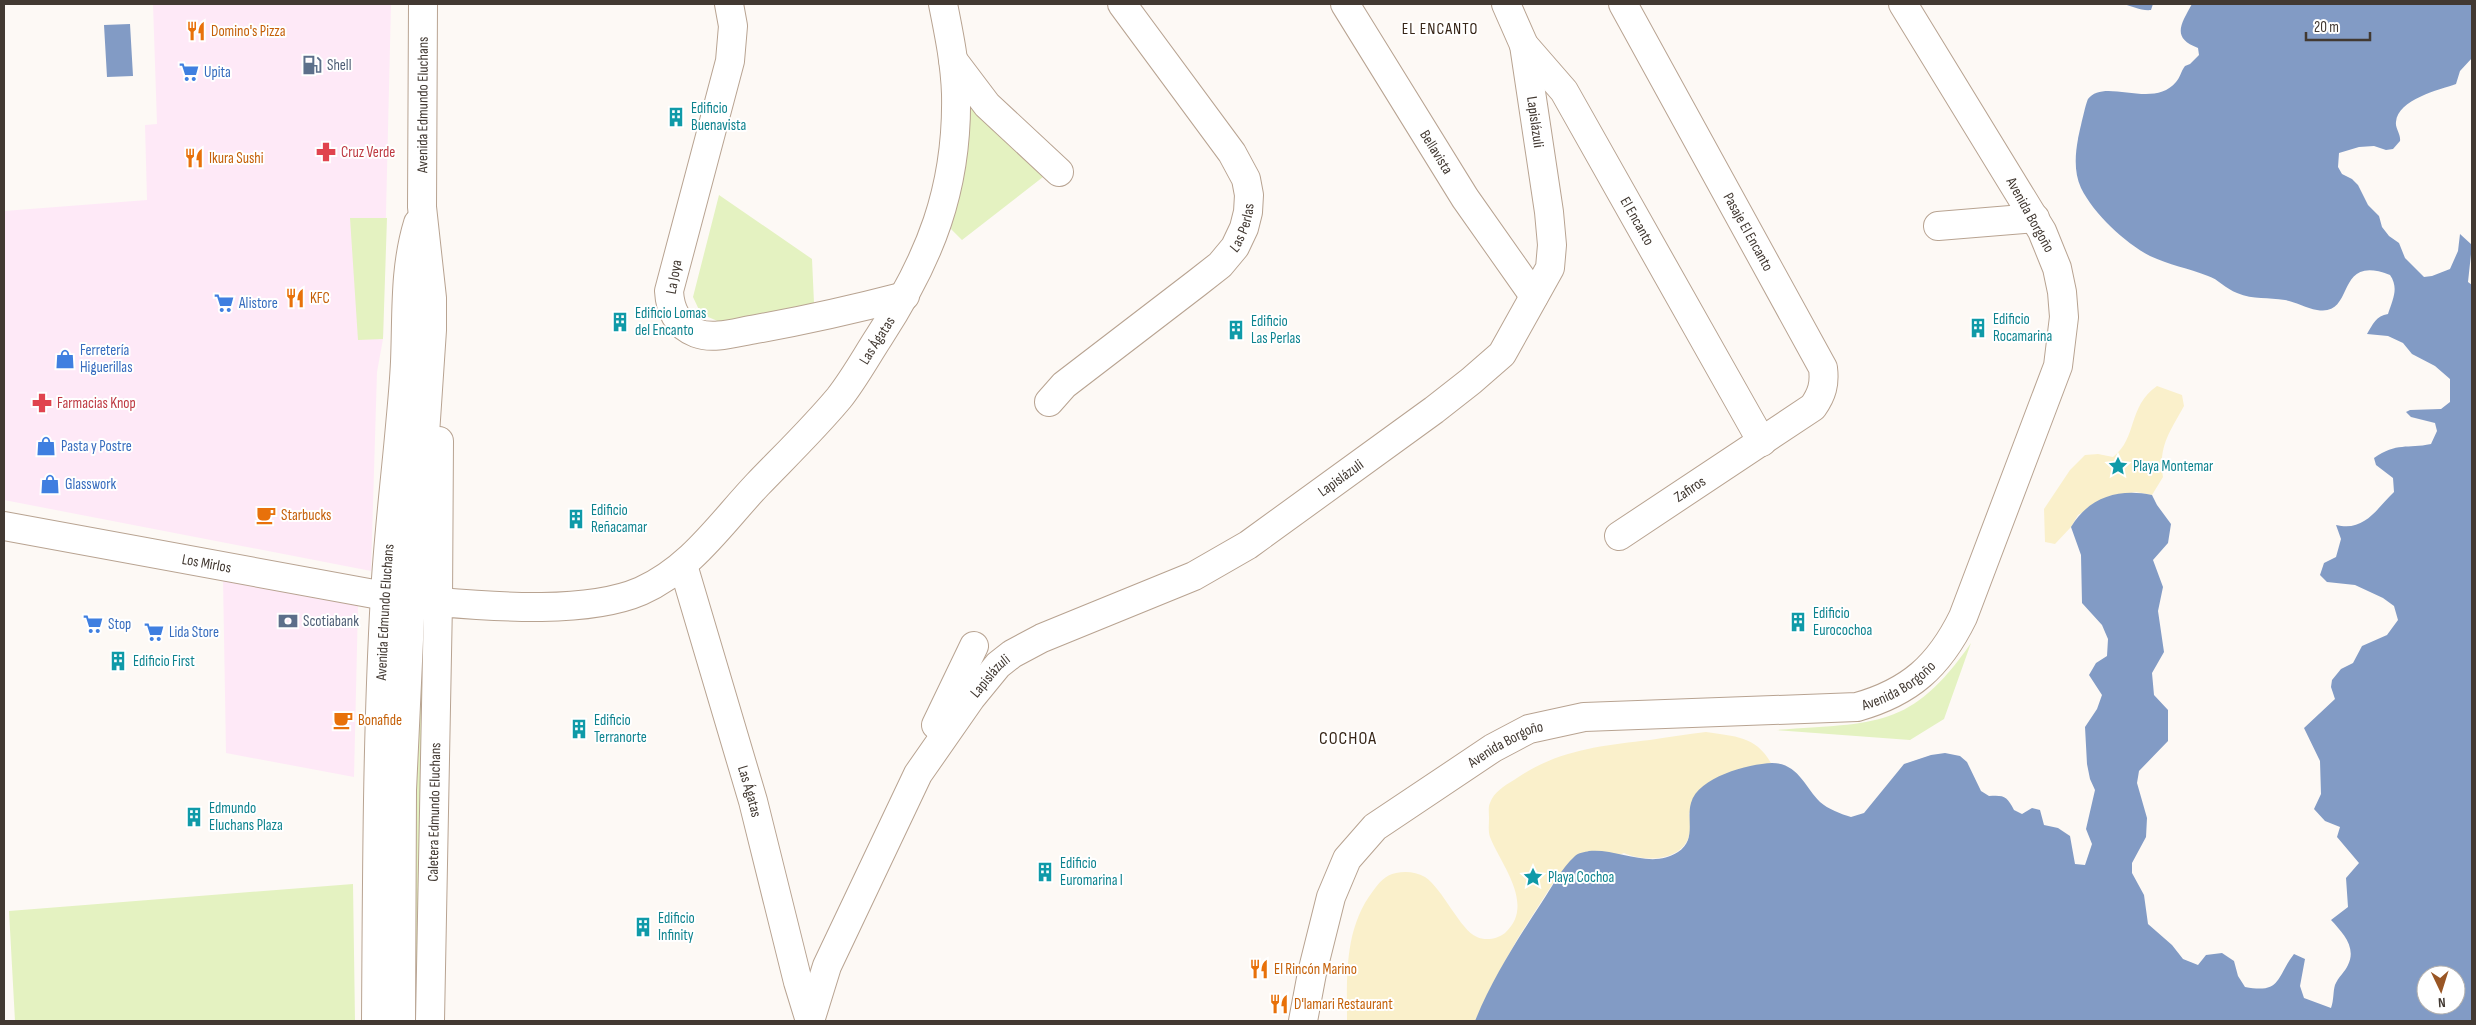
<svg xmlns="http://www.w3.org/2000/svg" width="2476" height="1025" font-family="'Sofia Sans Condensed',sans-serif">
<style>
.commercial{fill:#fee9f7}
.green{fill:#e4f2c1}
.sand{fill:#faf0cb}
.water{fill:#829bc5;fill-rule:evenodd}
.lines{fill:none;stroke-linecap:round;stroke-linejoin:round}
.minor-casing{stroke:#b8a391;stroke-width:30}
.major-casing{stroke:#b8a391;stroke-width:30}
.minor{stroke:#fff;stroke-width:28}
.major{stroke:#fff;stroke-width:28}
.labels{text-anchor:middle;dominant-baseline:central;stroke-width:4;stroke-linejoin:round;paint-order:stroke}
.food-label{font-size:15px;fill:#c56008;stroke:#fff;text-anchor:start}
.service-label{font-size:15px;fill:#4e5e75;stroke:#fff;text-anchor:start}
.shop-label{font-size:15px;fill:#366cbe;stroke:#fff;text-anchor:start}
.street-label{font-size:15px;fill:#423932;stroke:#fff}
.culture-label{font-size:15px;fill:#0d838f;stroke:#fff;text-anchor:start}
.health-label{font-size:15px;fill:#be3a42;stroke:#fff;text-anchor:start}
.neighbourhood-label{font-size:16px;letter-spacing:1px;fill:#362517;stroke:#fff}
.quarter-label{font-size:18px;letter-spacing:1px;fill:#362517;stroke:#fff}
</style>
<rect width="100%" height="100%" fill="#fdf9f5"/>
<path class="commercial" d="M153 4H391L383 339 377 372 371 571 4 500V211L147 200 145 125 157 124Z
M223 578 358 605 354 777 226 753Z"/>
<path class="green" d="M974 105 1043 177 962 240 951 229 961 170 964 113Z
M719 195 812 259 814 303 720 322 701 314 693 297Z
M350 218H387L383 339 358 340Z
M434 437 421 1021H410L413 764Z
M1971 643 1944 719 1910 740 1776 730C1875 722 1910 731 1971 643Z
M353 884 355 1021H15L9 911Z"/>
<path class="sand" d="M2157 386 2182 395 2184 406C2170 432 2158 446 2163 477L2152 495 2136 492 2110 496 2078 515 2071 527 2055 544 2045 542 2044 509 2070 470 2085 455 2098 454 2113 457C2138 438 2127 407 2157 386Z
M1706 732C1735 737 1755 735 1771 763L1746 768 1689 813C1690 820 1692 830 1689 836 1681 862 1644 862 1624 853L1557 877 1518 938 1491 987 1475 1021H1347C1347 976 1344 929 1373 891 1379 883 1385 875 1396 873 1406 871 1416 872 1425 877 1443 889 1460 930 1477 937 1485 941 1498 939 1505 933 1536 905 1501 865 1490 837 1488 831 1489 824 1489 818 1489 813 1488 807 1490 803 1494 792 1504 786 1514 780 1557 750 1599 746 1650 740 1669 737 1687 734 1706 732Z"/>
<path class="water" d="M2123 4H2153L2151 10C2141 11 2132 6 2123 4Z
M2192 4H2472V58L2460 71 2456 84C2439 90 2398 99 2396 122 2395 128 2401 134 2400 141L2393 149 2386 150 2374 146 2359 147 2339 153 2338 167 2342 174 2352 179 2358 185 2368 205 2379 216 2382 227 2389 236 2399 243 2405 258 2424 277 2432 276 2450 269 2458 251 2460 234 2472 245 2468 282 2472 285V1021H1475C1492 979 1517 940 1542 902 1552 887 1561 869 1575 856 1578 853 1585 852 1589 851 1618 848 1651 870 1678 852 1697 839 1686 820 1691 803 1698 777 1748 764 1772 763 1798 763 1805 787 1820 802 1828 809 1841 814 1851 817L1864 813 1904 764 1931 755 1945 753 1960 756 1967 762 1981 791 1989 796C2004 795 2007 796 2014 810L2022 814 2032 808 2040 810 2044 825 2058 828 2070 836 2075 864 2085 865 2092 844 2086 829 2095 790 2090 779 2087 764 2085 727 2097 709 2102 695 2089 675 2096 663 2107 656 2108 639 2102 625 2082 603 2081 555 2071 527C2089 497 2119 488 2152 495L2157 505 2171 524 2168 543 2153 560 2163 587 2158 611 2164 652 2152 673 2154 695 2168 710V741L2139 771 2137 783 2147 818 2146 837 2132 863V873L2144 895 2148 924 2172 945 2183 959 2198 965 2206 955 2222 953 2234 961 2238 976 2245 987C2282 994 2276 977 2294 954L2305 959 2300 986 2304 998 2331 1008C2334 1000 2333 991 2335 985 2338 977 2345 972 2348 965 2357 947 2342 932 2331 920L2348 907 2346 878 2359 863 2337 837 2340 827 2325 821 2314 809 2321 794 2320 761 2304 728 2335 699 2331 687 2332 680 2341 669 2353 663 2362 646 2387 635 2398 620 2394 606 2383 598 2355 585 2327 582 2320 575 2324 563 2336 557 2341 539 2336 525C2365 532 2376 509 2394 492L2393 478 2376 465 2374 458C2397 442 2407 449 2431 444L2437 431 2435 423 2411 417 2406 412 2410 410 2441 409 2450 402V379L2435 366 2412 354 2403 343 2388 336 2367 334C2373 324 2376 316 2388 314 2393 299 2399 288 2390 275 2333 253 2357 317 2317 310 2306 308 2296 302 2285 300 2268 297 2254 300 2237 293 2226 289 2218 279 2208 276 2188 268 2169 265 2150 256 2124 242 2094 214 2081 188 2074 173 2075 155 2078 139 2079 134 2086 102 2088 99 2104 77 2153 110 2176 82 2180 78 2181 71 2185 66L2190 64 2199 55 2198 48C2171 38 2181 24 2192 4ZM2426 975H2456V1005H2426Z
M130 24 133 76 107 77 104 25Z"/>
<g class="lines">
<defs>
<g id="minor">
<path d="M729 4 733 26 730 61 669 291C670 309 677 326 696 333 714 340 737 332 756 329 807 320 855 309 905 296"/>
<path id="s1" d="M1345 4 1465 198 1534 296"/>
<path id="s2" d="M1506 4 1524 45 1564 91 1762 442"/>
<path d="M953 60 987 105 1059 172"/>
<path d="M1938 226 2035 218"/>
<path id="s3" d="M1049 402 1064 385 1197 283 1220 265 1235 247 1244 228 1248 212 1249 195 1246 179 1232 153 1122 4"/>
<path id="s4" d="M4 526 385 596 408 598"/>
<path id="s5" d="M1619 536 1813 407C1822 394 1825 384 1823 368L1623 4"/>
<path id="s6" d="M683 565 753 801 798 982 810 1021"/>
<path d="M936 725 974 646"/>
<path id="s7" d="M430 1021 438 602C497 607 588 614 641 591 692 568 721 523 758 484 785 456 814 428 839 398 854 379 866 357 879 337 930 259 958 189 956 94 955 63 949 34 943 4"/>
<path id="s8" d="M810 1021 827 966 918 774 971 698 998 665 1012 654 1042 638 1194 576 1248 545 1434 410 1471 381 1502 354 1550 268 1552 245 1549 212 1524 45"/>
</g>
<g id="major">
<path d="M438 602 439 441"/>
<path id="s9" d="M376 1021C377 879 377 737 385 595 388 538 395 483 400 426 402 405 404 384 405 362 407 314 404 269 418 223"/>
<path id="s10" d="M401 1021 402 790 410 618 416 508 424 449 432 330V298L422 207 423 4"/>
<path id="s11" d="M1303 1021 1312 973 1331 897 1347 859 1375 827 1493 748 1529 729 1584 717 1857 707C1910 692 1939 666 1963 617L2058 366 2064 317 2062 292 2057 268 2042 231 1903 4"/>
</g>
</defs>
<use href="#minor" class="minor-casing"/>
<use href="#major" class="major-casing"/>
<use href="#minor" class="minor"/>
<use href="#major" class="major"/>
</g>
<defs>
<symbol id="restaurant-bare" viewBox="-9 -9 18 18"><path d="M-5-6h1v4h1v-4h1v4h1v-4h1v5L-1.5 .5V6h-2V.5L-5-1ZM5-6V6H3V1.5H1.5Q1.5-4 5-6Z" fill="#e8710a" stroke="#fff" stroke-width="2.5" paint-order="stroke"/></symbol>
<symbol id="fuel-bare" viewBox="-9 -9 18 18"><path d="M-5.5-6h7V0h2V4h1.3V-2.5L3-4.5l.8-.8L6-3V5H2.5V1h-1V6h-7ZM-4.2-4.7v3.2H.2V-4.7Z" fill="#5c6f8a" stroke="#fff" stroke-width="2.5" paint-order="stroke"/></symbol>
<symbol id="supermarket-bare" viewBox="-9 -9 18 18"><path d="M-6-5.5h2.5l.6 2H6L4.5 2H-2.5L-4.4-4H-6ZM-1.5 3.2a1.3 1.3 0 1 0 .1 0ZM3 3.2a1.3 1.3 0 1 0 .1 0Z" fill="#3f7fe0" stroke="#fff" stroke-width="2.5" paint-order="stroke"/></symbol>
<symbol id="building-bare" viewBox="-9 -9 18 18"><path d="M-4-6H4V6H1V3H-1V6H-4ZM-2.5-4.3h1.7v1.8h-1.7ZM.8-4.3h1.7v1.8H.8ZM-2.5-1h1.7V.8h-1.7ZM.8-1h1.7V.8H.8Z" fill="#0f9aa8" stroke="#fff" stroke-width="2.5" paint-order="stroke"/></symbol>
<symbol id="pharmacy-bare" viewBox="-9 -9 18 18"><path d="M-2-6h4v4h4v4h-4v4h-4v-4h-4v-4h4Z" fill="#e0444e" stroke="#fff" stroke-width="2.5" paint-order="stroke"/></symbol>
<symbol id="shop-bare" viewBox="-9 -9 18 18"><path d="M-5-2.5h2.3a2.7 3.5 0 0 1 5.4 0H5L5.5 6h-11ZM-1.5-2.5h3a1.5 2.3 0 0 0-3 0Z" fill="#3f7fe0" stroke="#fff" stroke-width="2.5" paint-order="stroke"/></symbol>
<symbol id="sight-bare" viewBox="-9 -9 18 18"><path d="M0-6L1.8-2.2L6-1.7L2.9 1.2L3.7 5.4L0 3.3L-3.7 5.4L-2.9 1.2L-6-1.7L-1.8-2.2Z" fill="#0f9aa8" stroke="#fff" stroke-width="2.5" paint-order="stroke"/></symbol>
<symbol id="cafe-bare" viewBox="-9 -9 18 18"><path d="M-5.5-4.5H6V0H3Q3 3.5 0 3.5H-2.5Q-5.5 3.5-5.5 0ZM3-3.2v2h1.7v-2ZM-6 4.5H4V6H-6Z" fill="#e8710a" stroke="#fff" stroke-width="2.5" paint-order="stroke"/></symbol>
<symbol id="bank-bare" viewBox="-9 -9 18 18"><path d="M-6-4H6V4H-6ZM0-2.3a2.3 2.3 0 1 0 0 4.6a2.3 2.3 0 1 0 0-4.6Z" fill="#5c6f8a" stroke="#fff" stroke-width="2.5" paint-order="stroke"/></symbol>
</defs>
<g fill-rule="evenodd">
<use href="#restaurant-bare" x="182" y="17" width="28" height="28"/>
<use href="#fuel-bare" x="298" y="51" width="28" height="28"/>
<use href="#supermarket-bare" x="175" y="58" width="28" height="28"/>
<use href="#building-bare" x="662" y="103" width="28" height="28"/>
<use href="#pharmacy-bare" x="312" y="138" width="28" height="28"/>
<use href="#restaurant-bare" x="180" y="144" width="28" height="28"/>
<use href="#restaurant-bare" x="281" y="284" width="28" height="28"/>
<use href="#supermarket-bare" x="210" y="289" width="28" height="28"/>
<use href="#building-bare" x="606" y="308" width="28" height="28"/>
<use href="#building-bare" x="1964" y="314" width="28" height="28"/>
<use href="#building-bare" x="1222" y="316" width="28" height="28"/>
<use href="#shop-bare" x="51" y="345" width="28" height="28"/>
<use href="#pharmacy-bare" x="28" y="389" width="28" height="28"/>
<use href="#shop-bare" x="32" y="432" width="28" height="28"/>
<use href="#sight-bare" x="2104" y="452" width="28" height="28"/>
<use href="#shop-bare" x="36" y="470" width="28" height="28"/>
<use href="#cafe-bare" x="252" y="501" width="28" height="28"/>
<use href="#building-bare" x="562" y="505" width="28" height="28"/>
<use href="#bank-bare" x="274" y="607" width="28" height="28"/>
<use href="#building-bare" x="1784" y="608" width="28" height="28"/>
<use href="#supermarket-bare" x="79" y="610" width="28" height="28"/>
<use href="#supermarket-bare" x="140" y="618" width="28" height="28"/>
<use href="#building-bare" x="104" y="647" width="28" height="28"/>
<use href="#cafe-bare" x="329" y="706" width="28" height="28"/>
<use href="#building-bare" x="565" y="715" width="28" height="28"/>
<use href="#building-bare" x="180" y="803" width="28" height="28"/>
<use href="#building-bare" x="1031" y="858" width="28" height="28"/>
<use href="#sight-bare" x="1519" y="863" width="28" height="28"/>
<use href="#building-bare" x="629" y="913" width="28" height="28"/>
<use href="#restaurant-bare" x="1245" y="955" width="28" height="28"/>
<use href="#restaurant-bare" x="1265" y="990" width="28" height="28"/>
</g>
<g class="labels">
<g class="food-label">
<text x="211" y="31">Domino's Pizza</text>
<text x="209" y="158">Ikura Sushi</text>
<text x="310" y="298">KFC</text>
<text x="281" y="515">Starbucks</text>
<text x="358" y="720">Bonafide</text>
<text x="1274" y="969">El Rincón Marino</text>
<text x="1294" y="1004">D'lamari Restaurant</text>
</g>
<g class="service-label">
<text x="327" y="65">Shell</text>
<text x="303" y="621">Scotiabank</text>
</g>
<g class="shop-label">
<text x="204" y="72">Upita</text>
<text x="239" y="303">Alistore</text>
<text x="80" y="350">Ferretería<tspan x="80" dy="17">Higuerillas</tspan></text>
<text x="61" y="446">Pasta y Postre</text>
<text x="65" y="484">Glasswork</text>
<text x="108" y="624">Stop</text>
<text x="169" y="632">Lida Store</text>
</g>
<g class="street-label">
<text stroke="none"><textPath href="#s10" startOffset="918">Avenida Edmundo Eluchans</textPath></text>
<text transform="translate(1535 122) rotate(82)">Lapislázuli</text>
<text stroke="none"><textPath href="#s1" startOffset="174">Bellavista</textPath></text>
<text transform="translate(2030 215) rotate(61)">Avenida Borgoño</text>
<text stroke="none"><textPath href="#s2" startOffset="255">El Encanto</textPath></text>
<text stroke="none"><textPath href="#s3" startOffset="264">Las Perlas</textPath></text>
<text transform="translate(1748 232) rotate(61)">Pasaje El Encanto</text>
<text transform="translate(674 277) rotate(-80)">La Joya</text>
<text stroke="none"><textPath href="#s7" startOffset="971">Las Ágatas</textPath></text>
<text stroke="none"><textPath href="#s8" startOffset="798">Lapislázuli</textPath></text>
<text stroke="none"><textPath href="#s5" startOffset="85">Zafiros</textPath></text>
<text stroke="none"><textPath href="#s4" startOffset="206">Los Mirlos</textPath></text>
<text stroke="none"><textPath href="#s9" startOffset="409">Avenida Edmundo Eluchans</textPath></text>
<text stroke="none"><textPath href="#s8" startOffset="392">Lapislázuli</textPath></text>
<text stroke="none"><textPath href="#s11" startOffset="770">Avenida Borgoño</textPath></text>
<text stroke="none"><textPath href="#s11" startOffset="366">Avenida Borgoño</textPath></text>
<text stroke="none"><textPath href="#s6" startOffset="236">Las Ágatas</textPath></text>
<text stroke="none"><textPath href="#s7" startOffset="209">Caletera Edmundo Eluchans</textPath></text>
</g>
<g class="culture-label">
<text x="691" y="108">Edificio<tspan x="691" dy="17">Buenavista</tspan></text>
<text x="635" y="313">Edificio Lomas<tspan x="635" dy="17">del Encanto</tspan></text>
<text x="1993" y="319">Edificio<tspan x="1993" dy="17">Rocamarina</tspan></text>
<text x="1251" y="321">Edificio<tspan x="1251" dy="17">Las Perlas</tspan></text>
<text x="2133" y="466">Playa Montemar</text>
<text x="591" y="510">Edificio<tspan x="591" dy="17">Reñacamar</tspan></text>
<text x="1813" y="613">Edificio<tspan x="1813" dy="17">Eurocochoa</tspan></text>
<text x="133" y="661">Edificio First</text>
<text x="594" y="720">Edificio<tspan x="594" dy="17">Terranorte</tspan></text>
<text x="209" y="808">Edmundo<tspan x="209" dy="17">Eluchans Plaza</tspan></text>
<text x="1060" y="863">Edificio<tspan x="1060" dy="17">Euromarina I</tspan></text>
<text x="1548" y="877">Playa Cochoa</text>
<text x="658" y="918">Edificio<tspan x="658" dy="17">Infinity</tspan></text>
</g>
<g class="health-label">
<text x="341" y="152">Cruz Verde</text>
<text x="57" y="403">Farmacias Knop</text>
</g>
<g class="neighbourhood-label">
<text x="1440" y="29">EL ENCANTO</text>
</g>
<g class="quarter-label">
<text x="1348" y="738">COCHOA</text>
</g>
</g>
<rect width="2476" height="1025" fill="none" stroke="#423932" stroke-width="10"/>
<g transform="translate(2441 990) rotate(176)"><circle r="24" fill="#ffffff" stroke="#b3b0ad"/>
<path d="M0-4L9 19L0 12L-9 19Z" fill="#995625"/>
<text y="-8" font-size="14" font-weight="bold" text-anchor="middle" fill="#423932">N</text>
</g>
<path d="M2306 32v8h64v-8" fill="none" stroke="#423932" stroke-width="2.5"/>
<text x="2314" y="32" font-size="15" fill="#423932" stroke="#ffffff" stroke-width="4" paint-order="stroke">20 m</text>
</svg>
